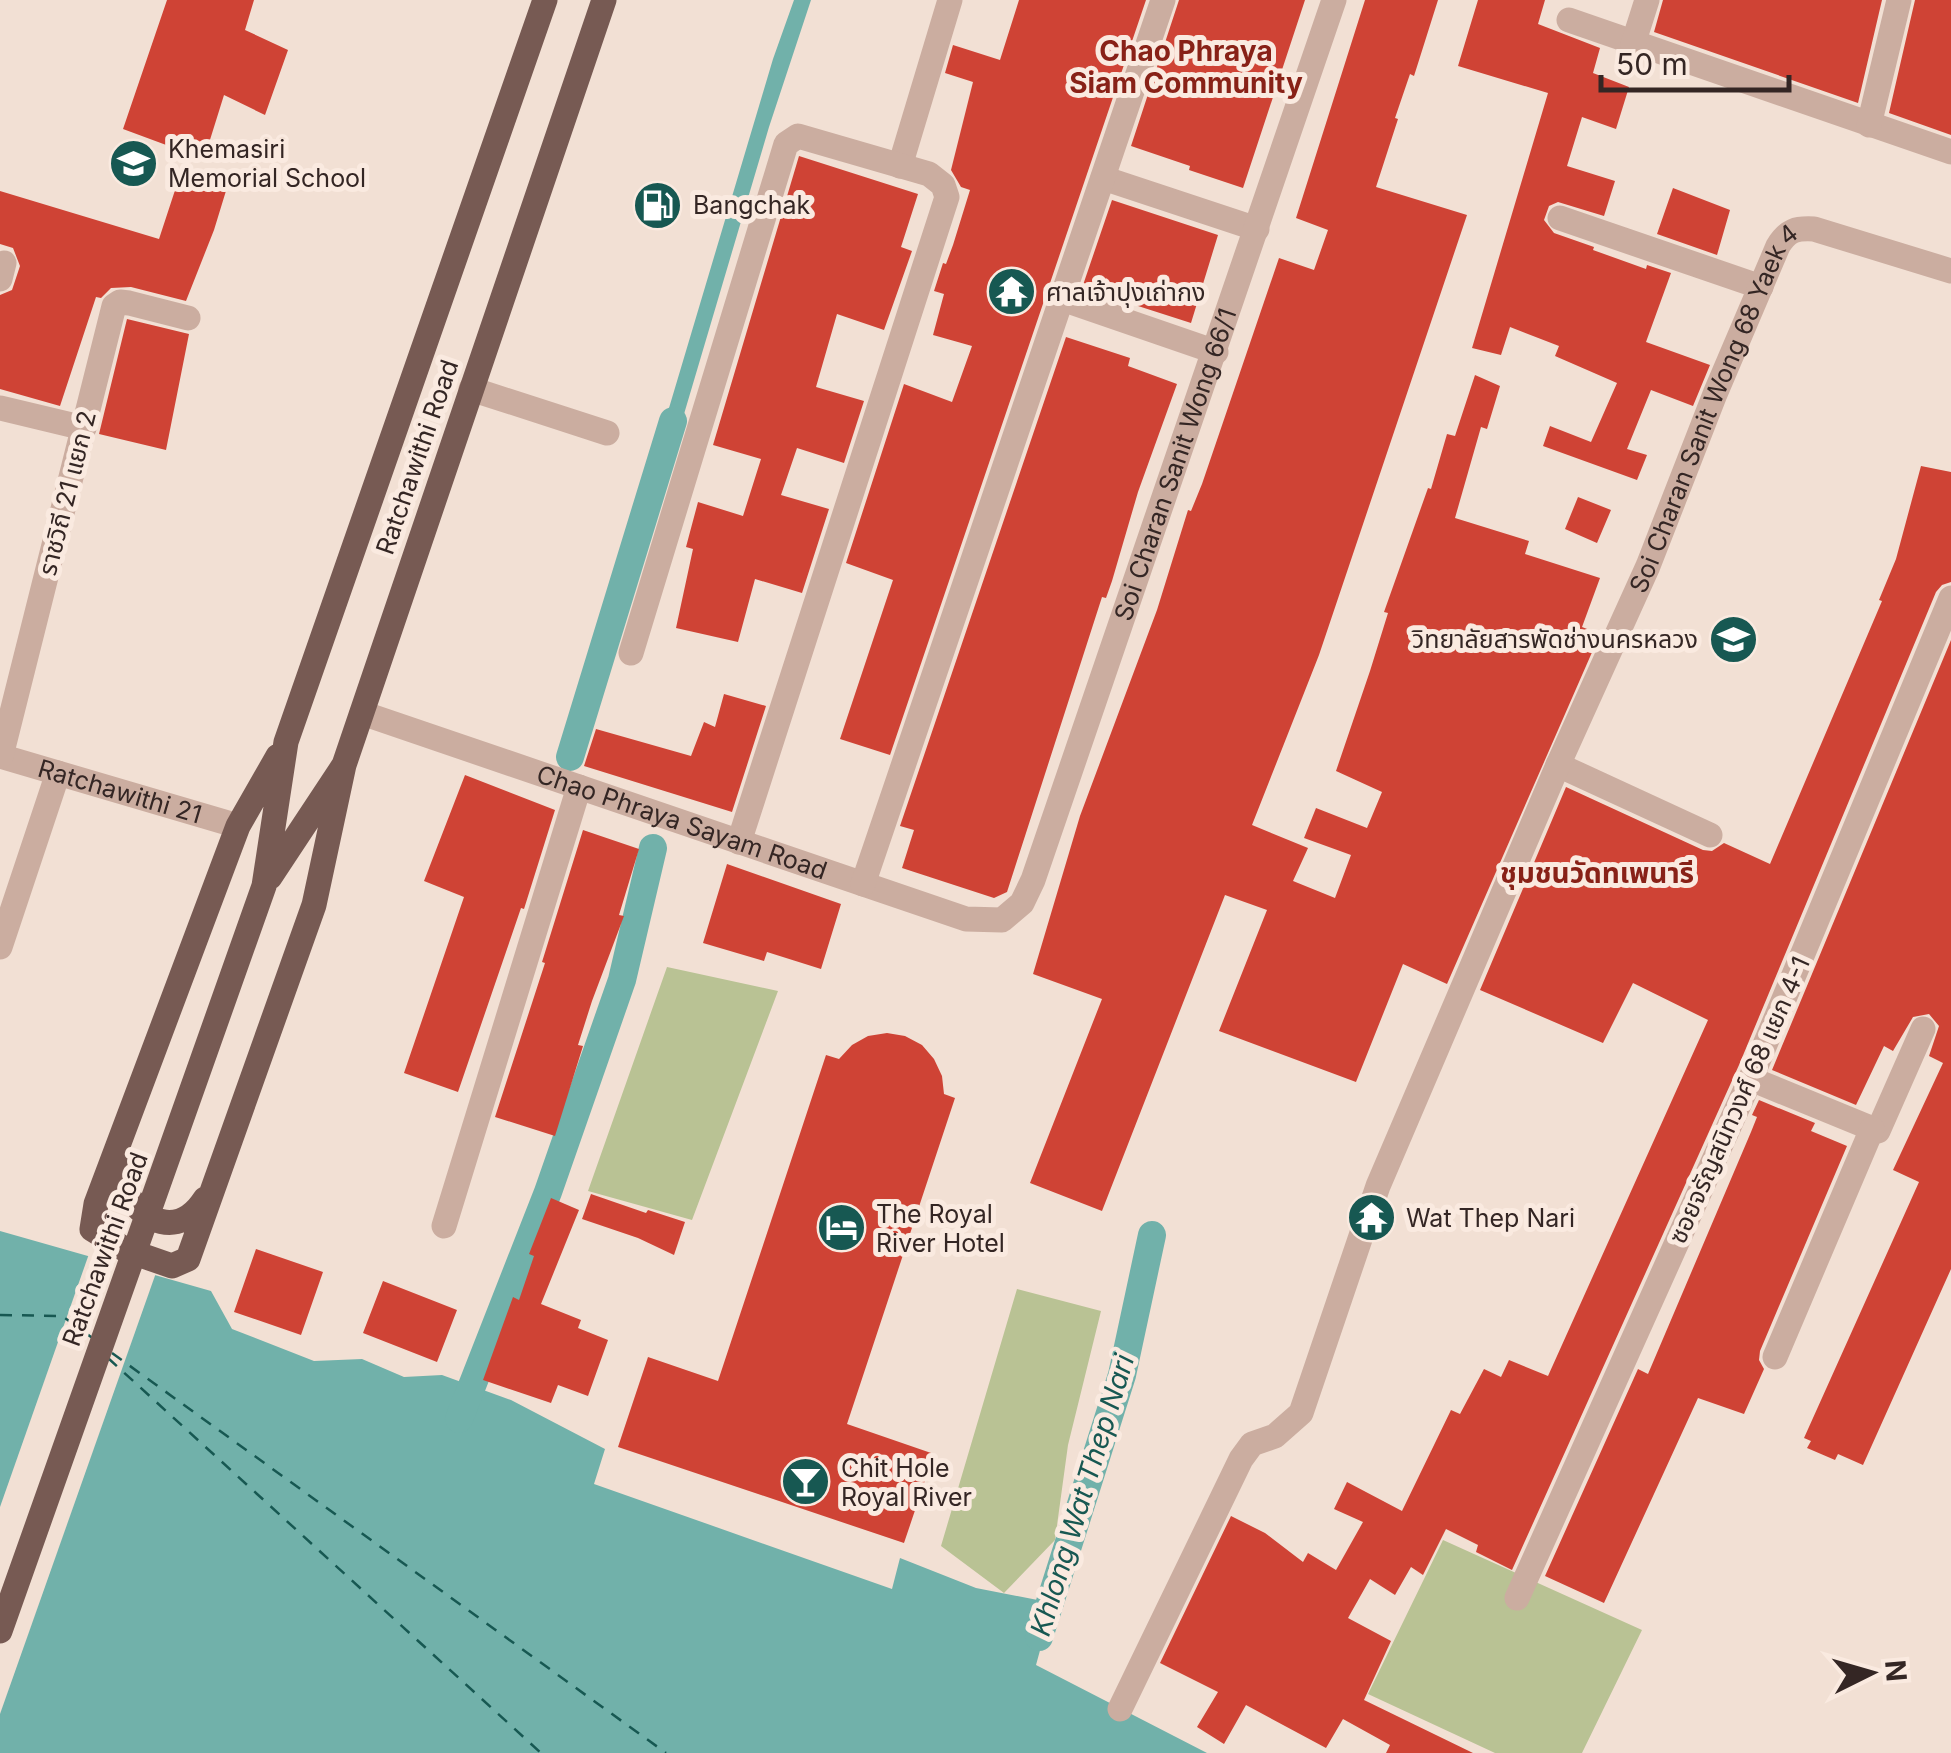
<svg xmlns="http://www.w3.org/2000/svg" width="1951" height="1753" font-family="Inter,'Noto Sans Thai',sans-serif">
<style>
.green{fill:#b9c294}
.water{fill:#71b1aa}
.pier{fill:#f2e0d4}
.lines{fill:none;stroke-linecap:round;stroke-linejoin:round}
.canal{stroke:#71b1aa;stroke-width:28}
.ferry{stroke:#175852;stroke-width:2.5;stroke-dasharray:12 10;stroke-linecap:butt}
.building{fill:#cf4335}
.minor{stroke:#cbada0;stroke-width:25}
.major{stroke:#775a53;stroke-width:25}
.labels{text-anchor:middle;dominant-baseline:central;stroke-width:10;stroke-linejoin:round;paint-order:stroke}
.poi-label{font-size:25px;fill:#342624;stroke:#faeae0;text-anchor:start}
.street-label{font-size:25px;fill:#342624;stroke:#faeae0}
.neighbourhood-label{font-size:28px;font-weight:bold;fill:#882117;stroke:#faeae0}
.water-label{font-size:28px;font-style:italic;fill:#175852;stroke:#faeae0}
</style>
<rect width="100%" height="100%" fill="#f2e0d4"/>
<path class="green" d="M667 967 778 991 692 1220 588 1191Z
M1017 1289 1101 1311 1068 1445 1055 1540 1004 1593 941 1546Z
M1443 1540 1642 1630 1582 1753H1495L1368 1694Z"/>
<path class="water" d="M794 0H811L769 127 671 458 655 455 773 59Z
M0 1231 211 1291 232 1329 314 1361 362 1359 404 1377 442 1375 511 1400 605 1449 594 1484 892 1589 900 1558 976 1588 1053 1603 1036 1665 1207 1753H0Z"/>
<path class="pier" d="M90 1251 157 1270 0 1714V1507Z"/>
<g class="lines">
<path class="canal" d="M570 757 673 421
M459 1419 548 1192 622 980 653 848
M1039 1637 1122 1375 1152 1235"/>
<path class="ferry" d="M0 1315 62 1316 94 1339
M74 1328 91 1342
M112 1353 666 1753
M108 1358 541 1753"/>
</g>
<path class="building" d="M167 0H254L245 30 288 50 265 115 224 95 204 159 123 129Z
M1019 0H1146L890 755 840 739 893 580 846 563 904 384 952 402 972 346 933 335 944 294 934 291 943 263 946 264 953 245 970 190 961 187 951 170 973 82 945 73 953 45 1000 60Z
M1179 0H1305L1243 188 1189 170 1190 166 1131 146Z
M1365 0H1438L1414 76 1410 74 1395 118 1398 119 1376 187 1467 215 1319 655 1252 825 1308 848 1293 881 1335 898 1351 855 1304 838 1316 808 1367 828 1382 792 1336 771 1370 671 1388 613 1384 612 1428 488 1431 489 1447 434 1455 436 1475 375 1500 386 1487 429 1481 427 1455 518 1529 541 1525 554 1600 578 1582 627 1600 634 1447 984 1403 964 1356 1082 1219 1031 1267 910 1225 895 1102 1211 1030 1183 1102 999 1033 974 1080 816 1157 610 1188 510 1191 511 1202 484 1279 258 1314 270 1328 230 1296 218Z
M1478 0H1545L1538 24 1600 48 1593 73 1629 87 1616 129 1582 117 1567 166 1615 181 1604 216 1558 202 1549 206 1544 220 1554 233 1594 247 1593 250 1646 269 1647 265 1671 273 1646 342 1710 365 1693 406 1651 390 1627 449 1647 455 1637 480 1543 446 1550 426 1591 442 1617 383 1555 356 1559 346 1510 327 1501 355 1472 348 1548 93 1458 66Z
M1663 0H1882L1858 103 1654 32Z
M1915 0H1951V135L1889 113Z
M799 156 918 194 901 247 912 251 884 330 837 314 816 387 864 401 844 463 797 448 781 495 829 509 802 593 755 579 738 642 676 628 693 549 686 547 698 502 743 516 761 459 713 445Z
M181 172 229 181 214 230 186 301 131 287 111 288 101 298 96 297 60 406 0 389V295L12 290 20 266 13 248 0 244V191L159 239Z
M1673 188 1730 210 1717 255 1657 234Z
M1112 200 1218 235 1191 323 1082 288Z
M127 319 189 334 166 450 99 434Z
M1066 337 1130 358 1128 366 1177 384 1138 492 1112 581 1106 598 1102 597 1007 892 994 898 902 868 914 830 900 826Z
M1921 466 1951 472V582L1942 585 1936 592 1739 1065 1512 1570 1476 1552 1478 1545 1446 1529 1423 1575 1411 1567 1395 1595 1370 1579 1348 1618 1391 1641 1364 1700 1473 1753H1386L1390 1745 1343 1719 1326 1748 1246 1705 1224 1744 1197 1727 1218 1692 1160 1663 1231 1516 1265 1533 1303 1562 1308 1553 1336 1570 1363 1522 1334 1509 1347 1482 1402 1511 1451 1410 1460 1414 1484 1369 1501 1377 1509 1360 1548 1376 1708 1020 1633 983 1603 1043 1480 990 1566 787 1703 850 1712 851 1724 843 1770 864 1882 601 1879 600 1896 559Z
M1578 497 1611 510 1597 543 1565 529Z
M1951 640V1269L1863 1465 1838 1454 1835 1460 1807 1448 1811 1441 1804 1438 1919 1182 1893 1170 1943 1063 1929 1056 1939 1026 1929 1014 1913 1017 1893 1051 1884 1046 1856 1105 1772 1070Z
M724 694 766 706 732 812 584 766 596 729 691 756 704 722 715 727Z
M465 775 555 810 524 909 521 908 458 1092 404 1073 464 897 424 881Z
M583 830 639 849 619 915 624 916 592 1001 578 1045 583 1046 555 1136 495 1117 545 963 542 962Z
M727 864 841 904 821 969 767 952 764 961 703 943Z
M887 1033 905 1036 922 1045 934 1059 942 1076 944 1094 955 1098 847 1424 934 1454 904 1543 618 1447 648 1357 718 1381 826 1055 839 1059 852 1045 868 1036Z
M1759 1100 1815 1123 1811 1131 1847 1146 1760 1351 1759 1360 1764 1369 1744 1414 1698 1398 1604 1603 1545 1576 1638 1369 1648 1374 1751 1132 1757 1117 1752 1115Z
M591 1194 646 1213 648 1210 685 1222 674 1255 638 1238 582 1219Z
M551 1198 579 1210 541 1304 581 1320 578 1328 608 1340 588 1396 558 1385 551 1403 483 1380 513 1297 519 1300 534 1256 529 1254Z
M256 1249 323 1272 301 1335 234 1312Z
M383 1281 457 1310 437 1362 363 1333Z"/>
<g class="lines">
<g class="minor">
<path d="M1569 20 1951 152"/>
<path d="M1633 44 1647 0"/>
<path d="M1869 125 1899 0"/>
<path d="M900 166 950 0"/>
<path d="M1103 178 1257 229"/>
<path d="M1560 218 1761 287"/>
<path d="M0 279 4 263"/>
<path d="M1062 299 1216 352"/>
<path d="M471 389 607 433"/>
<path d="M0 408 84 428"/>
<path d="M631 653 786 144 798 136 929 174 943 185 947 197 739 842"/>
<path id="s1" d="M362 713 966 919 1002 920 1022 903 1033 880 1334 0"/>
<path id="s2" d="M0 756 238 826"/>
<path d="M1 756 114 306 120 302 129 303 188 318"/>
<path d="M1558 765 1710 835"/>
<path d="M863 884 1163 0"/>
<path d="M0 947 58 773"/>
<path d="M1751 1079 1878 1131 1923 1029"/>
<path d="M444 1226 579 787"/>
<path d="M1775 1357 1872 1129"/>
<path d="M1517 1598 1754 1071 1951 598"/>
<path id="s3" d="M1120 1709 1241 1459 1252 1444 1275 1436 1301 1413 1378 1186 1558 765 1648 566 1715 394 1778 246C1788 230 1796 228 1814 229L1951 271"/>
</g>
<path class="major" d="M278 756 238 826 96 1204 92 1229 126 1250 172 1266 188 1259 314 905 344 765
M270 877 344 765 604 0
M120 1155C120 1165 118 1179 123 1187 142 1223 179 1239 205 1199
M0 1631 264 886 286 742 545 0"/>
</g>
<defs>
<symbol id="school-disc" viewBox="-11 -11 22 22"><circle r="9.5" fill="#175852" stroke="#faeae0"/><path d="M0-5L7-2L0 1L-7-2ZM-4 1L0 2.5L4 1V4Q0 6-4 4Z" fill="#fff"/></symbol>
<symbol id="fuel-disc" viewBox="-11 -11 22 22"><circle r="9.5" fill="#175852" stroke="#faeae0"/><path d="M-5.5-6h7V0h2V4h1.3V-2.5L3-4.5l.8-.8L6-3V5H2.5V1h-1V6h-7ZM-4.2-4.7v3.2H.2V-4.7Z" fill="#fff"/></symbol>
<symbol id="temple-disc" viewBox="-11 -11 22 22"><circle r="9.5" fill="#175852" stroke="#faeae0"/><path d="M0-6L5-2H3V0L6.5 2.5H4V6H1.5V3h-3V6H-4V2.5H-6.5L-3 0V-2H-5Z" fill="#fff"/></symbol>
<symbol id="university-disc" viewBox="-11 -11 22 22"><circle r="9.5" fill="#175852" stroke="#faeae0"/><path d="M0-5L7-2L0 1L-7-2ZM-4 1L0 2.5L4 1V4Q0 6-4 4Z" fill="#fff"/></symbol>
<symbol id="hotel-disc" viewBox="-11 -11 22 22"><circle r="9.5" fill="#175852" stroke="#faeae0"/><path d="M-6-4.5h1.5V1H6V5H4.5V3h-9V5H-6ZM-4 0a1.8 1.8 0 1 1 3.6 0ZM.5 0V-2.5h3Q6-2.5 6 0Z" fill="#fff"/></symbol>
<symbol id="bar-disc" viewBox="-11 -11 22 22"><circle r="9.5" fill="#175852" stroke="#faeae0"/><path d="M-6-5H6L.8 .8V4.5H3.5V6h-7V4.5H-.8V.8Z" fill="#fff"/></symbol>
</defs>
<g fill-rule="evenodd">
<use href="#school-disc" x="106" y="136" width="55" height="55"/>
<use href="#fuel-disc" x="630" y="178" width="55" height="55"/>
<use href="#temple-disc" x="984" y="264" width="55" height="55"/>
<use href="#university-disc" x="1706" y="612" width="55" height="55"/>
<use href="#temple-disc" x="1344" y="1190" width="55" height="55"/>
<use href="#hotel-disc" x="814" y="1200" width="55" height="55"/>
<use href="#bar-disc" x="778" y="1454" width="55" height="55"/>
</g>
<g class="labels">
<g class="poi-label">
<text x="168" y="149">Khemasiri<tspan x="168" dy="29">Memorial School</tspan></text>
<text x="693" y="205">Bangchak</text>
<text x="1046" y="292">ศาลเจ้าปุงเถ่ากง</text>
<text x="1698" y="639" text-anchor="end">วิทยาลัยสารพัดช่างนครหลวง</text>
<text x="876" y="1214">The Royal<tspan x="876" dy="29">River Hotel</tspan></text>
<text x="1406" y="1218">Wat Thep Nari</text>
<text x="841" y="1468">Chit Hole<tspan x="841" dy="29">Royal River</tspan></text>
</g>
<g class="street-label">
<text stroke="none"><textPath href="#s3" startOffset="1442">Soi Charan Sanit Wong 68 Yaek 4</textPath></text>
<text transform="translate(417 457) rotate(-71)">Ratchawithi Road</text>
<text stroke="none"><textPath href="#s1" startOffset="1165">Soi Charan Sanit Wong 66/1</textPath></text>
<text transform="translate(67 493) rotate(-76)">ราชวิถี 21 แยก 2</text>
<text stroke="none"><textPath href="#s2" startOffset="125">Ratchawithi 21</textPath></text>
<text stroke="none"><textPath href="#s1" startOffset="338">Chao Phraya Sayam Road</textPath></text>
<text transform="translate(1739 1100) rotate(-66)">ซอยจรัญสนิทวงศ์ 68 แยก 4-1</text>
<text transform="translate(105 1249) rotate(-70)">Ratchawithi Road</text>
</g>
<g class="neighbourhood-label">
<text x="1186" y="51">Chao Phraya<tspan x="1186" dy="32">Siam Community</tspan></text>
<text x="1597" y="873">ชุมชนวัดทเพนารี</text>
</g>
<g class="water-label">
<text transform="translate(1082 1495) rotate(-73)">Khlong Wat Thep Nari</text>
</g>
</g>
<g transform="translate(1871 1673) rotate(85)" stroke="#faeae0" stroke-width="8" paint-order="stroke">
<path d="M0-8L18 38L0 25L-18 38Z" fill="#342624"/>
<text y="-15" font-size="28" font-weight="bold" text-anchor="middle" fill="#342624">N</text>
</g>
<path d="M1601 75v15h188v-15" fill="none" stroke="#342624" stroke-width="5"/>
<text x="1616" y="75" font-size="30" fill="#342624" stroke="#faeae0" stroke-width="8" paint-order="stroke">50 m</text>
</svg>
